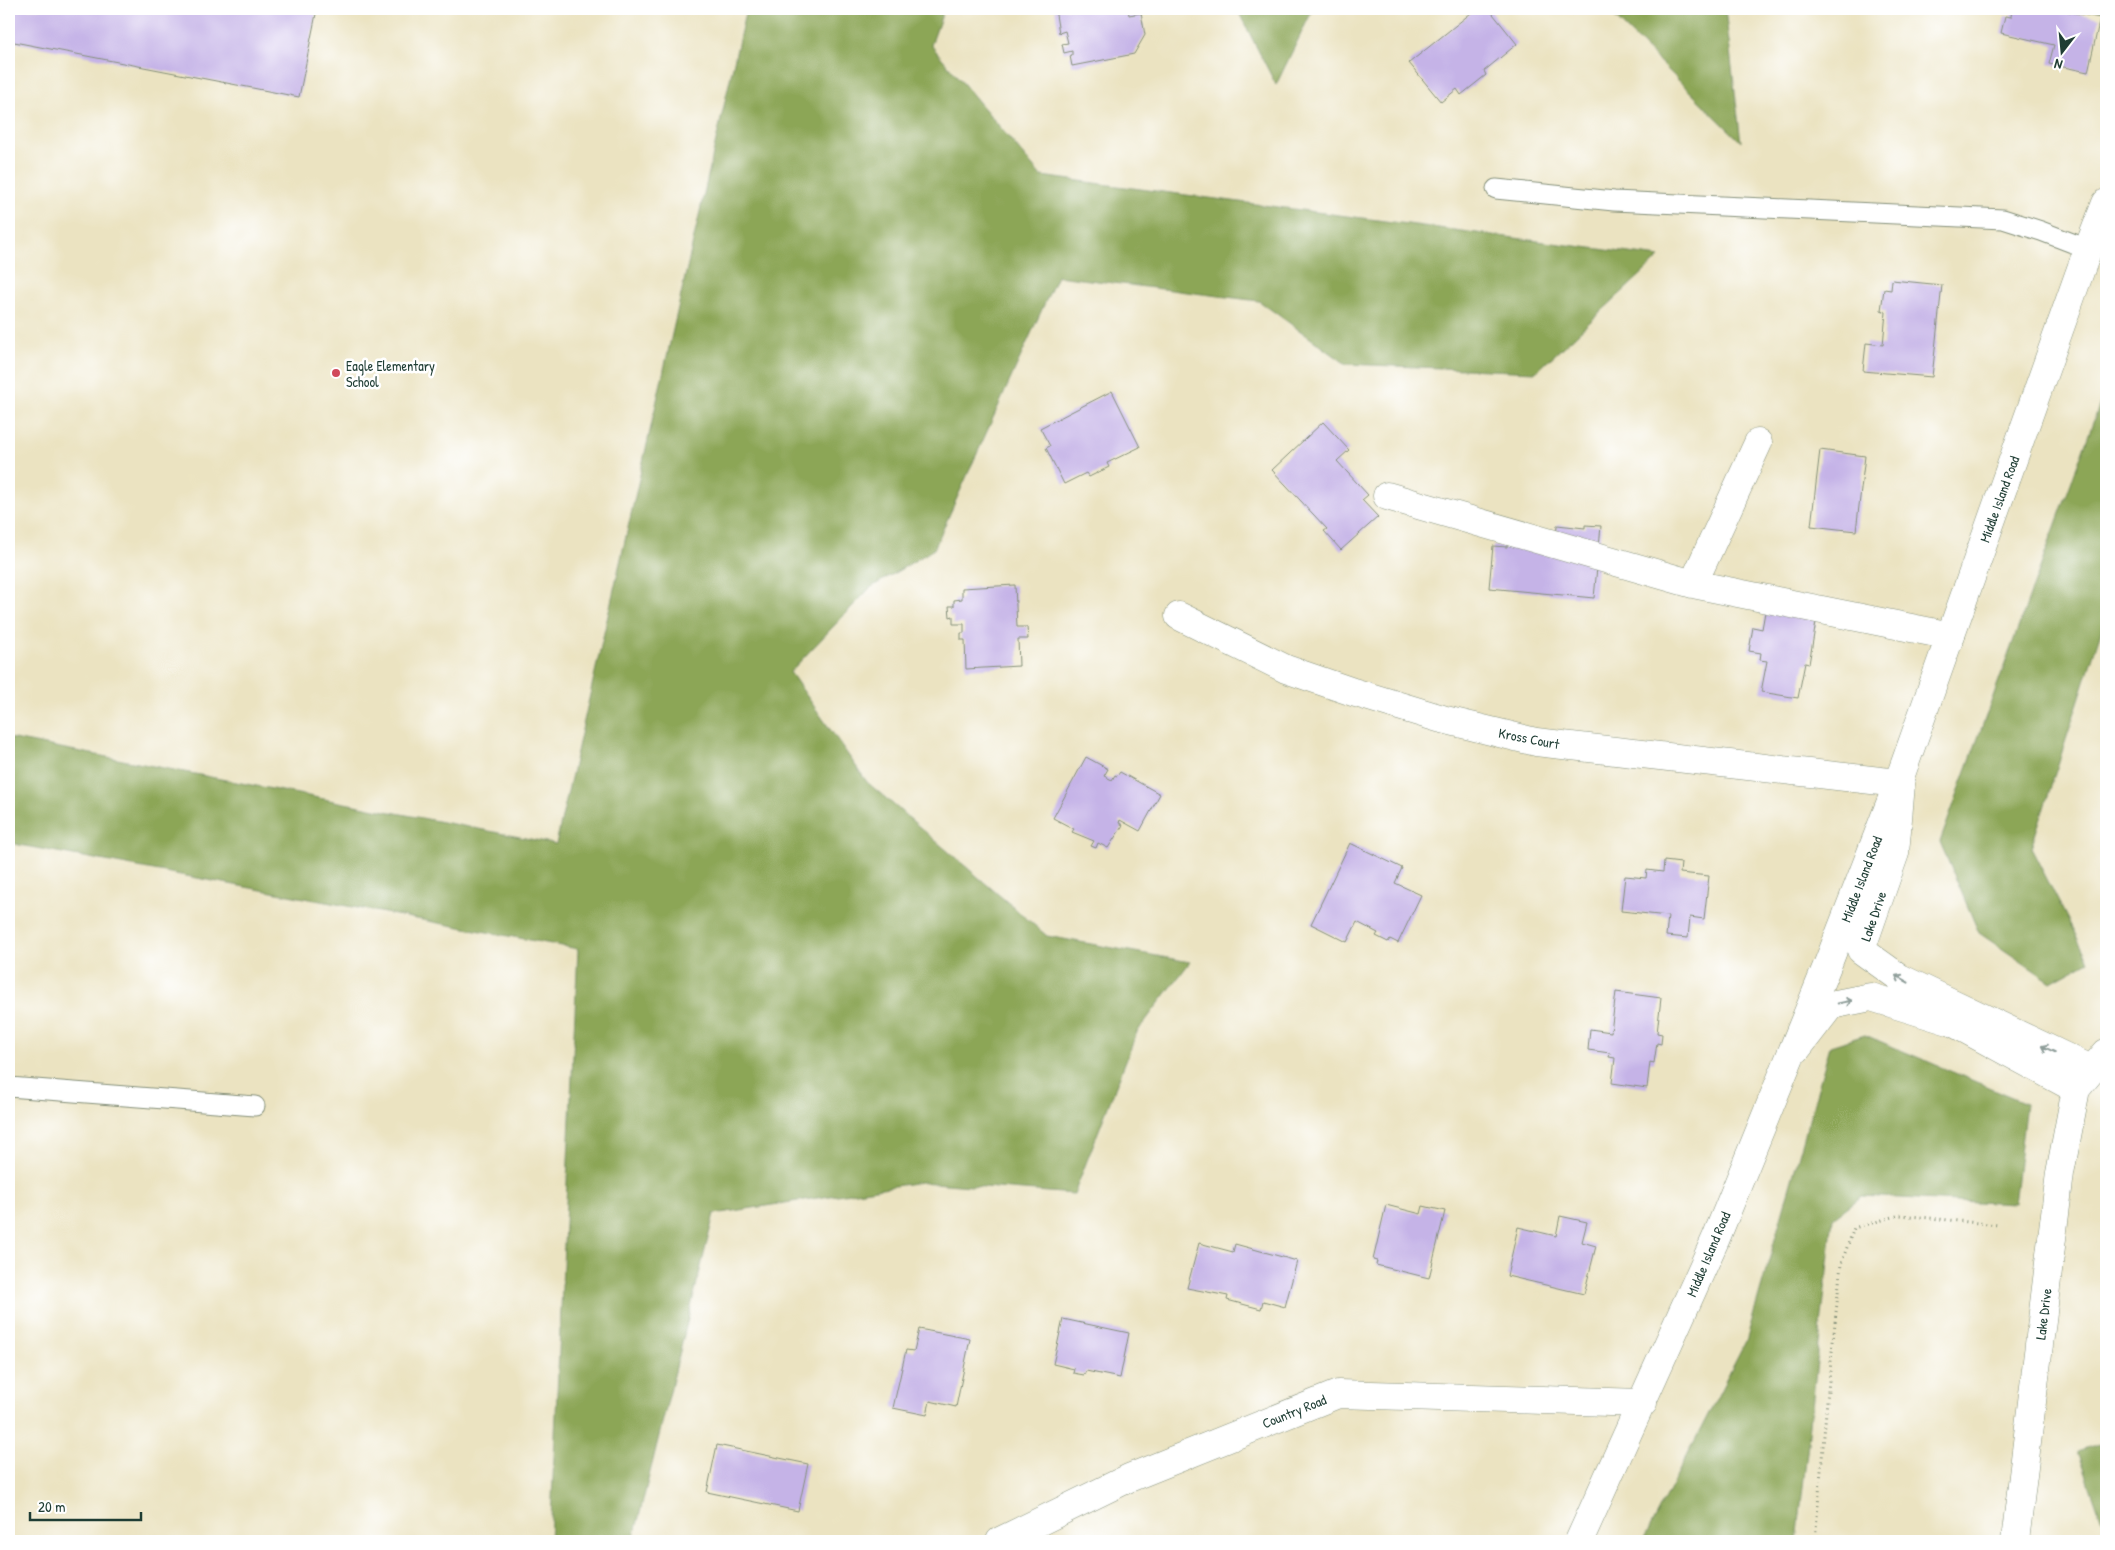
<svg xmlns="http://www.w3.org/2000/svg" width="2115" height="1550" font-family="'Patrick Hand',sans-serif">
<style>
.forest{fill:#8ca657;stroke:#567246}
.building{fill:#c5b3e7}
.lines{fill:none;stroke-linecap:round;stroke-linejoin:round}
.service-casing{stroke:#85907a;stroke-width:21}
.minor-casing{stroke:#85907a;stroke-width:29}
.tertiary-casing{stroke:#85907a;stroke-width:29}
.path{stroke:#85907a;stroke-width:3;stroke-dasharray:1 4;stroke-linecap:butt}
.service{stroke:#fff;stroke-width:19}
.minor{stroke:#fff;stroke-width:28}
.tertiary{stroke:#fff;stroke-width:28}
.oneway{stroke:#8f9e9a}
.poi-dot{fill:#d1495b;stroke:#fff;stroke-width:2}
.labels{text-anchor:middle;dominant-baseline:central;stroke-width:5;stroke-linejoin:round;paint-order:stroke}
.poi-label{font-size:14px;fill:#1f3d34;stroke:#fff;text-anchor:start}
.street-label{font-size:14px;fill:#1f3d34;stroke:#fff}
</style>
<rect width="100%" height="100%" fill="#fff"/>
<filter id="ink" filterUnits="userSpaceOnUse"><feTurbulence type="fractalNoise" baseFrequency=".02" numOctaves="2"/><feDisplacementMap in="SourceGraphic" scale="10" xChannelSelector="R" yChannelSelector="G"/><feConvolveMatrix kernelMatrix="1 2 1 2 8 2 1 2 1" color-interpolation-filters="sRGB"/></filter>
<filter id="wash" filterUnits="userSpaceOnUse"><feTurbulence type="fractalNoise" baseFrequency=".0096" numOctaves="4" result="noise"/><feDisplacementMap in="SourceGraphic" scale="20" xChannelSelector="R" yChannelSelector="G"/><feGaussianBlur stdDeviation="1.12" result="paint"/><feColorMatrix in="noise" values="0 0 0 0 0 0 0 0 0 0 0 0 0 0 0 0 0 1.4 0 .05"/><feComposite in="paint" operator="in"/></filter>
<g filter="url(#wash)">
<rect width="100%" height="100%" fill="#ebe3c1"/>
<path class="forest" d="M746 9H944L931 45 1041 176 1660 257 1536 372 1346 364 1259 301 1057 276 934 549 870 588 790 672 867 782 1047 936 1190 962 1137 1032 1074 1194 921 1182 714 1214 633 1541H550L578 949 9 843V738L556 844Z
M1237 9H1313L1276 85Z
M1606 9H1725L1741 142Z
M2106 387V616L2031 848 2089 961 2051 982 1979 933 1940 842Z
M1865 1035 2026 1103 2014 1204 1862 1196 1833 1218 1797 1541H1643L1746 1341 1830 1046Z
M2106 1442V1526H2104L2078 1451Z"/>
<g id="blocks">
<path class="building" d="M9 9H317L299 97 9 41Z
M1055 9H1128L1129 15 1141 13 1145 35 1134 54 1072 66 1070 56 1072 55V51L1064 53 1062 44 1068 43 1065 31 1059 33Z
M1476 9H1489L1517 44 1484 71 1486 75 1461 95 1457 89 1441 102 1409 63Z
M2012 9H2055L2100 18 2088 72 2049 64 2054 45 2001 33 2005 16 2011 17Z
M1892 280 1942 285 1932 377 1863 371 1866 343 1883 345 1886 312 1881 310 1884 289 1891 290Z
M1112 391 1140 447 1107 463 1109 467 1089 477 1086 473 1064 484 1046 448 1050 446 1040 428Z
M1323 422 1349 450 1337 461 1368 495 1362 500 1378 517 1341 550 1324 531 1327 529 1272 470Z
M1820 450 1865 456 1856 531 1811 526Z
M1557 525 1585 528V525L1601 526 1594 598 1489 588 1493 546 1507 547 1508 538 1556 542Z
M1015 585 1017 627H1027L1028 639H1018L1019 666 966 669 965 640H961V633H964V624H953V616L950 617 949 606H954V600L962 599V588Z
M1768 595 1819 604 1809 664 1805 663 1798 698 1761 692 1767 661 1760 660 1761 653 1749 651 1753 627 1762 629Z
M1086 757 1108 769 1104 776 1112 780 1115 775 1117 776 1120 772 1160 794 1140 831 1120 820 1119 823 1123 825 1108 848 1098 843 1096 848 1091 846 1094 841 1072 832 1074 829 1053 818Z
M1350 843 1402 868 1395 883 1421 895 1398 943 1390 939 1388 942 1376 936 1378 933 1357 922 1347 942 1311 924Z
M1664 861 1681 863 1680 873 1709 876 1704 919 1690 917 1688 938 1666 936 1668 916 1621 911 1625 876 1646 878 1647 870 1663 872Z
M1616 992 1661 998 1657 1033 1662 1034 1661 1044 1657 1043 1654 1063 1650 1062 1647 1088 1612 1083 1615 1058 1609 1057 1610 1053 1588 1050 1590 1029 1611 1032Z
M1386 1205 1421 1214 1423 1206 1445 1211 1429 1278 1376 1265 1377 1261 1373 1260Z
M1560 1216 1587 1222 1582 1242 1596 1246 1584 1294 1507 1276 1518 1227 1556 1236Z
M1199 1243 1233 1252 1235 1244 1297 1261 1285 1307 1263 1301 1261 1309 1227 1300 1228 1296 1187 1288Z
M1063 1319 1129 1333 1120 1378 1086 1371 1084 1375 1073 1373 1074 1369 1053 1364Z
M919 1329 970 1339 956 1407 930 1401 927 1415 893 1408 906 1350 914 1351Z
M717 1445 808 1464 798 1511 707 1492Z"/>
</g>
</g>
<g filter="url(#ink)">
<use href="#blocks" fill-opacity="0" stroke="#85907a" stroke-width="1"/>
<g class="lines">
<defs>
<path id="service" d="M1496 189 1614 201 2003 219 2041 231 2088 249
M9 1087 255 1106"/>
<path id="minor" d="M1387 496 1693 584 1951 636
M1693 584 1758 443
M1179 616 1286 669 1353 692 1442 719 1536 742 1898 783
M1901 784 1895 853 1861 950 1900 978 2093 1070
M1797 1049 1831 1005 1871 997 1952 1022 2076 1089
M1000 1541 1129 1478 1338 1394 1643 1403
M2015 1541 2060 1173 2076 1089 2106 1053"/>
<path id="tertiary" d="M1579 1541 1716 1238 1829 961 1898 783 2088 249 2106 203"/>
</defs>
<use href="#service" class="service-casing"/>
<use href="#minor" class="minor-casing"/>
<use href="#tertiary" class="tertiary-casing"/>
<path class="path" d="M1815 1541 1827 1400 1841 1264 1854 1228 1900 1215 1998 1225"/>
<use href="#service" class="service"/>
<use href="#minor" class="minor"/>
<use href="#tertiary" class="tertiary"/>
</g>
<defs><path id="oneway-shaft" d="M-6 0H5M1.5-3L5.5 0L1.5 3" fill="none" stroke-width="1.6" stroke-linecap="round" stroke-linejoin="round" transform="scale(1.25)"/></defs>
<g class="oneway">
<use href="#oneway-shaft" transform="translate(1902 979) rotate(-151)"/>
<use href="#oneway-shaft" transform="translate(1845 1002) rotate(-11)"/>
<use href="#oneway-shaft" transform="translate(2048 1049) rotate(-155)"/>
</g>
</g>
<circle class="poi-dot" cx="336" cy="373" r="5"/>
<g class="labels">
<g class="poi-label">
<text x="346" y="365">Eagle Elementary<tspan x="346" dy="16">School</tspan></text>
</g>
<g class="street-label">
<text transform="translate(1999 499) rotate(-70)">Middle Island Road</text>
<text transform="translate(1529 738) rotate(11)">Kross Court</text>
<text transform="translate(1861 879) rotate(-69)">Middle Island Road</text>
<text transform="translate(1873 916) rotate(-71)">Lake Drive</text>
<text transform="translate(1708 1254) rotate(-67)">Middle Island Road</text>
<text transform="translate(2043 1314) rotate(-83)">Lake Drive</text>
<text transform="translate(1294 1411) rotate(-22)">Country Road</text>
</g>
</g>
<rect width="2115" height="1550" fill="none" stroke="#fff" stroke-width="30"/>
<g transform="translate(2062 52) rotate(196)" stroke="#ffffff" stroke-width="4" paint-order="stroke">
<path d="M0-4L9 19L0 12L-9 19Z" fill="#1f3d34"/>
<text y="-8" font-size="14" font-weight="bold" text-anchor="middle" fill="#1f3d34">N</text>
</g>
<path d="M30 1512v8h111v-8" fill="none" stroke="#1f3d34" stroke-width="2.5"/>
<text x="38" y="1512" font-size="15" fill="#1f3d34" stroke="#ffffff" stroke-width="4" paint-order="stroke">20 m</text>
</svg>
